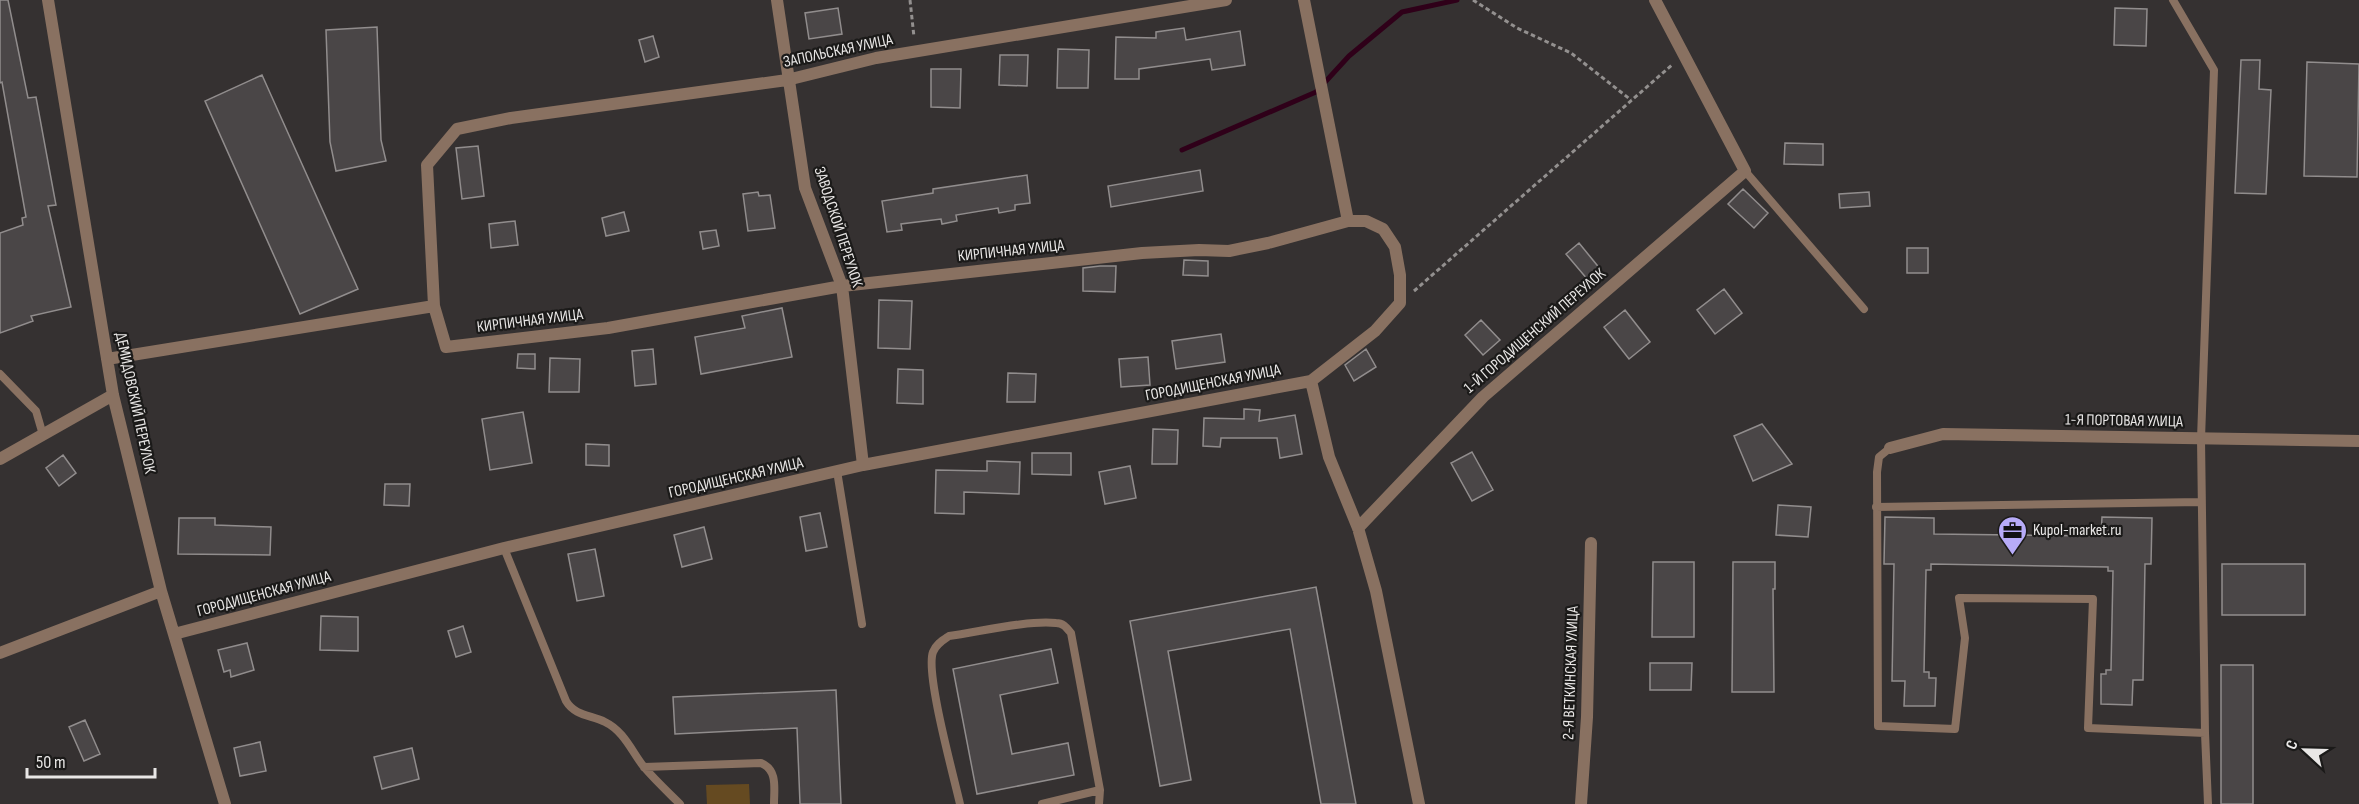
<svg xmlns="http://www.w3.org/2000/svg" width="2359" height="804" font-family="'Sofia Sans Condensed',sans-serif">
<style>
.green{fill:#654a21}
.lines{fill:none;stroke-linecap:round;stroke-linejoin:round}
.stream{stroke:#2f0019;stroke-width:5}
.building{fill:#4a4647;stroke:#918d8d;stroke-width:1.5}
.path{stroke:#93908f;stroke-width:3;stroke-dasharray:4.5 3;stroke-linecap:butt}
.service{stroke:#897161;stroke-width:8}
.minor{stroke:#897161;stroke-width:12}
.labels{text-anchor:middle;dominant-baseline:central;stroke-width:4.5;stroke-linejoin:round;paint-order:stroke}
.street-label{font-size:16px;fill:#e9e7e6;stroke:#1b1a19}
.poi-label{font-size:16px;fill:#e9e7e6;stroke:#1b1a19;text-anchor:start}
</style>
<rect width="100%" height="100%" fill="#353131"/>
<path class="green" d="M749 784 750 804H707L706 785Z"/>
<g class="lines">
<path class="stream" d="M1182 150 1316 92 1349 56 1402 12 1457 0"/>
</g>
<path class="building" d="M0 0H8L28 98 36 97 56 205 48 206 71 307 31 316 33 321 0 333V233L23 225 22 218 26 217 2 82 0 83Z
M838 8 842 34 809 39 805 13Z
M2115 8 2147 9 2146 46 2114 45Z
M377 27 381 140 386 161 336 171 330 142 326 30Z
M1184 28 1186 40 1240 31 1245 65 1212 70 1210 59 1139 69V79H1115L1116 37 1156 38V32Z
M653 36 659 57 645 62 639 40Z
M1058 49 1089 50 1088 88H1057Z
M1000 55H1028L1027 86 999 85Z
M2241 60H2260L2259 89 2271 90 2266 194 2235 193Z
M2307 62 2359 64 2357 177 2304 176Z
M931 69H961L960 108 931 107Z
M262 75 358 289 300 314 205 101Z
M1785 143 1823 144V165L1784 164Z
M478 146 484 196 462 199 456 148Z
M1200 170 1203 191 1111 207 1108 186Z
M1027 175 1030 203 1015 205V210L999 213 998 208 956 215 957 221 942 224 941 219 901 224 902 230 887 232 882 201 933 193V189Z
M1743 189 1768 213 1754 228 1728 204Z
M758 192 759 196 770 195 775 228 748 231 743 194Z
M1869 192 1870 206 1840 208 1839 194Z
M624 212 629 231 606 236 602 218Z
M515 221 518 245 491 248 489 224Z
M716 230 719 246 703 249 700 232Z
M1579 243 1601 270 1588 280 1566 254Z
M1907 248H1928V273H1907Z
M1184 260 1208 261V276L1183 275Z
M1100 266H1116L1115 292 1083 291V268Z
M1724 289 1742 313 1715 334 1697 310Z
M879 300 912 301 910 349 878 348Z
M782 308 792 357 701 374 695 337 745 328 742 316Z
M1625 310 1650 342 1629 359 1604 327Z
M1481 320 1500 340 1483 355 1465 335Z
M1221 334 1225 362 1176 369 1172 341Z
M653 349 656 384 635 386 632 351Z
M1366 349 1376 367 1354 381 1345 365Z
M518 354H535V369L517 368Z
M1148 357 1150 385 1121 387 1119 359Z
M550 358 580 359 579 392H549Z
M898 369 923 370V404L897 403Z
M1008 373 1036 374 1035 402H1007Z
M1244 409 1260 410 1259 421 1295 415 1302 454 1280 458 1277 438H1221L1220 447 1203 446 1204 418 1244 419Z
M523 412 532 463 490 470 482 419Z
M1762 424 1792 464 1753 481 1734 436Z
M1153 429 1178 430 1177 464H1152Z
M586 444 609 445V466L586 465Z
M1472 452 1493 490 1472 501 1451 463Z
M1032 453H1071V475L1032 474Z
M63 455 76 473 59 486 46 468Z
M987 461 1020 462 1019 494 964 492V514L935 513 936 470 987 471Z
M1130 466 1136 498 1105 504 1099 472Z
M385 484H410L409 506 384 505Z
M1778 505 1811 507 1808 537 1776 535Z
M820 513 827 547 806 551 800 517Z
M1885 517 1934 518V534L2101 536 2102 517 2152 518 2151 564H2145L2143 680H2133L2132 705 2101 704V674H2106V670H2111L2113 571H2108V567L1931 564V570H1926L1924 672H1929V678H1936L1935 706H1904L1905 681H1892L1894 564H1884Z
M179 518H215V525L271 527 270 555 178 554Z
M704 527 712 559 682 567 674 535Z
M595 549 604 596 577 601 568 554Z
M1653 562H1694V637H1652Z
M1733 562H1775V589H1773L1774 692H1732Z
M2222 564H2305V615H2222Z
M1316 587 1356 804H1321L1290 629 1168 651 1191 780 1160 786 1130 621Z
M321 616 358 617V651L320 650Z
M463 626 471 652 456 657 448 631Z
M247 643 254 670 231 677 230 670 224 672 218 650Z
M1051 649 1058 683 1000 695 1012 754 1068 743 1074 775 977 794 953 669Z
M1650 663H1692L1691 690H1650Z
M2221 665H2253V804H2221Z
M836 690 841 804H800L797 728 675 734 673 697Z
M85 720 100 754 84 761 69 727Z
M260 742 266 771 240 776 234 748Z
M412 748 419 779 382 789 374 757Z"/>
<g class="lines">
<path class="path" d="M910 0 914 37
M1473 0 1517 28 1571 53 1631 100
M1414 291 1673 64"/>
<path class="service" d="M2173 0 2214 70 2201 439 2205 733 2208 804
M1745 171 1864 309
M0 374 36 411 43 435
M1890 448 1879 457 1877 472 1878 726 1955 729 1965 638 1959 598 2093 599 2088 728 2205 733
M837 471 862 624
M1876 507 2201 502
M504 548 566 701C575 716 591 715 605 722 624 731 632 752 644 767 655 780 668 792 680 804
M644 767 761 763C778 770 774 788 774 804
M960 804C954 777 925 673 933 652 936 644 943 640 949 636 979 632 1027 620 1056 623 1063 623 1066 627 1071 633L1100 790 1099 804
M1042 804 1100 790"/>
<path class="minor" d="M48 0 113 395 161 591 225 804
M777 0 805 188 842 286 863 465
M1304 0 1348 221
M434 306 427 165 457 129 511 118 787 80 876 58 1226 0
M107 359 434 306 446 347 608 328 842 286 1142 253 1199 250 1229 251 1268 243 1348 221H1366L1383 229 1395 247 1400 275V303L1375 331 1311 381 863 465 504 548 174 634
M1311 381 1329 457 1358 528 1376 591 1419 804
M1890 448 1943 434 2359 441
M0 459 113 395
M1358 528 1483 397 1745 171 1655 0
M0 653 161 591
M1581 804 1587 717 1591 543"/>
</g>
<defs>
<symbol id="office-pin" viewBox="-11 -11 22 30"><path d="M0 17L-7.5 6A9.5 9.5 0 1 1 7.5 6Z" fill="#b7abf8" stroke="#1b1a19"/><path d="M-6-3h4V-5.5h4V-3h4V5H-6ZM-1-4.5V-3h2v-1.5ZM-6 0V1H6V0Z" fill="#111"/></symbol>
</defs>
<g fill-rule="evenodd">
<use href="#office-pin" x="1996" y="514" width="33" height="45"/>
</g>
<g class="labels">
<g class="street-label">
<text transform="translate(838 51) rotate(-12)">ЗАПОЛЬСКАЯ УЛИЦА</text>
<text transform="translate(838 227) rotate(72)">ЗАВОДСКОЙ ПЕРЕУЛОК</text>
<text transform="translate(1011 251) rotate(-6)">КИРПИЧНАЯ УЛИЦА</text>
<text transform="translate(530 321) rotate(-7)">КИРПИЧНАЯ УЛИЦА</text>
<text transform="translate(1535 331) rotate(-41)">1-Й ГОРОДИЩЕНСКИЙ ПЕРЕУЛОК</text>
<text transform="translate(1213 383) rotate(-11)">ГОРОДИЩЕНСКАЯ УЛИЦА</text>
<text transform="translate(135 403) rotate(78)">ДЕМИДОВСКИЙ ПЕРЕУЛОК</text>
<text transform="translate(2124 421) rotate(1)">1-Я ПОРТОВАЯ УЛИЦА</text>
<text transform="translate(736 478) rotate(-13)">ГОРОДИЩЕНСКАЯ УЛИЦА</text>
<text transform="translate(264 594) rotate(-15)">ГОРОДИЩЕНСКАЯ УЛИЦА</text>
<text transform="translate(1571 673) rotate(-88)">2-Я ВЕТКИНСКАЯ УЛИЦА</text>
</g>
<g class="poi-label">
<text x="2033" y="530">Kupol-market.ru</text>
</g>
</g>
<g transform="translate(2305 750) rotate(292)" stroke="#1b1a19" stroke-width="4.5" paint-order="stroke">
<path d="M0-4.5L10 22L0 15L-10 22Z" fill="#e9e7e6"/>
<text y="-9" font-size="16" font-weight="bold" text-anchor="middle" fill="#e9e7e6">С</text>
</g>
<path d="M27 768v9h128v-9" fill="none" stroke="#e9e7e6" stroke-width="3"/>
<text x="36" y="768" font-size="18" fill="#e9e7e6" stroke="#1b1a19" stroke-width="4.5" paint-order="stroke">50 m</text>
</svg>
